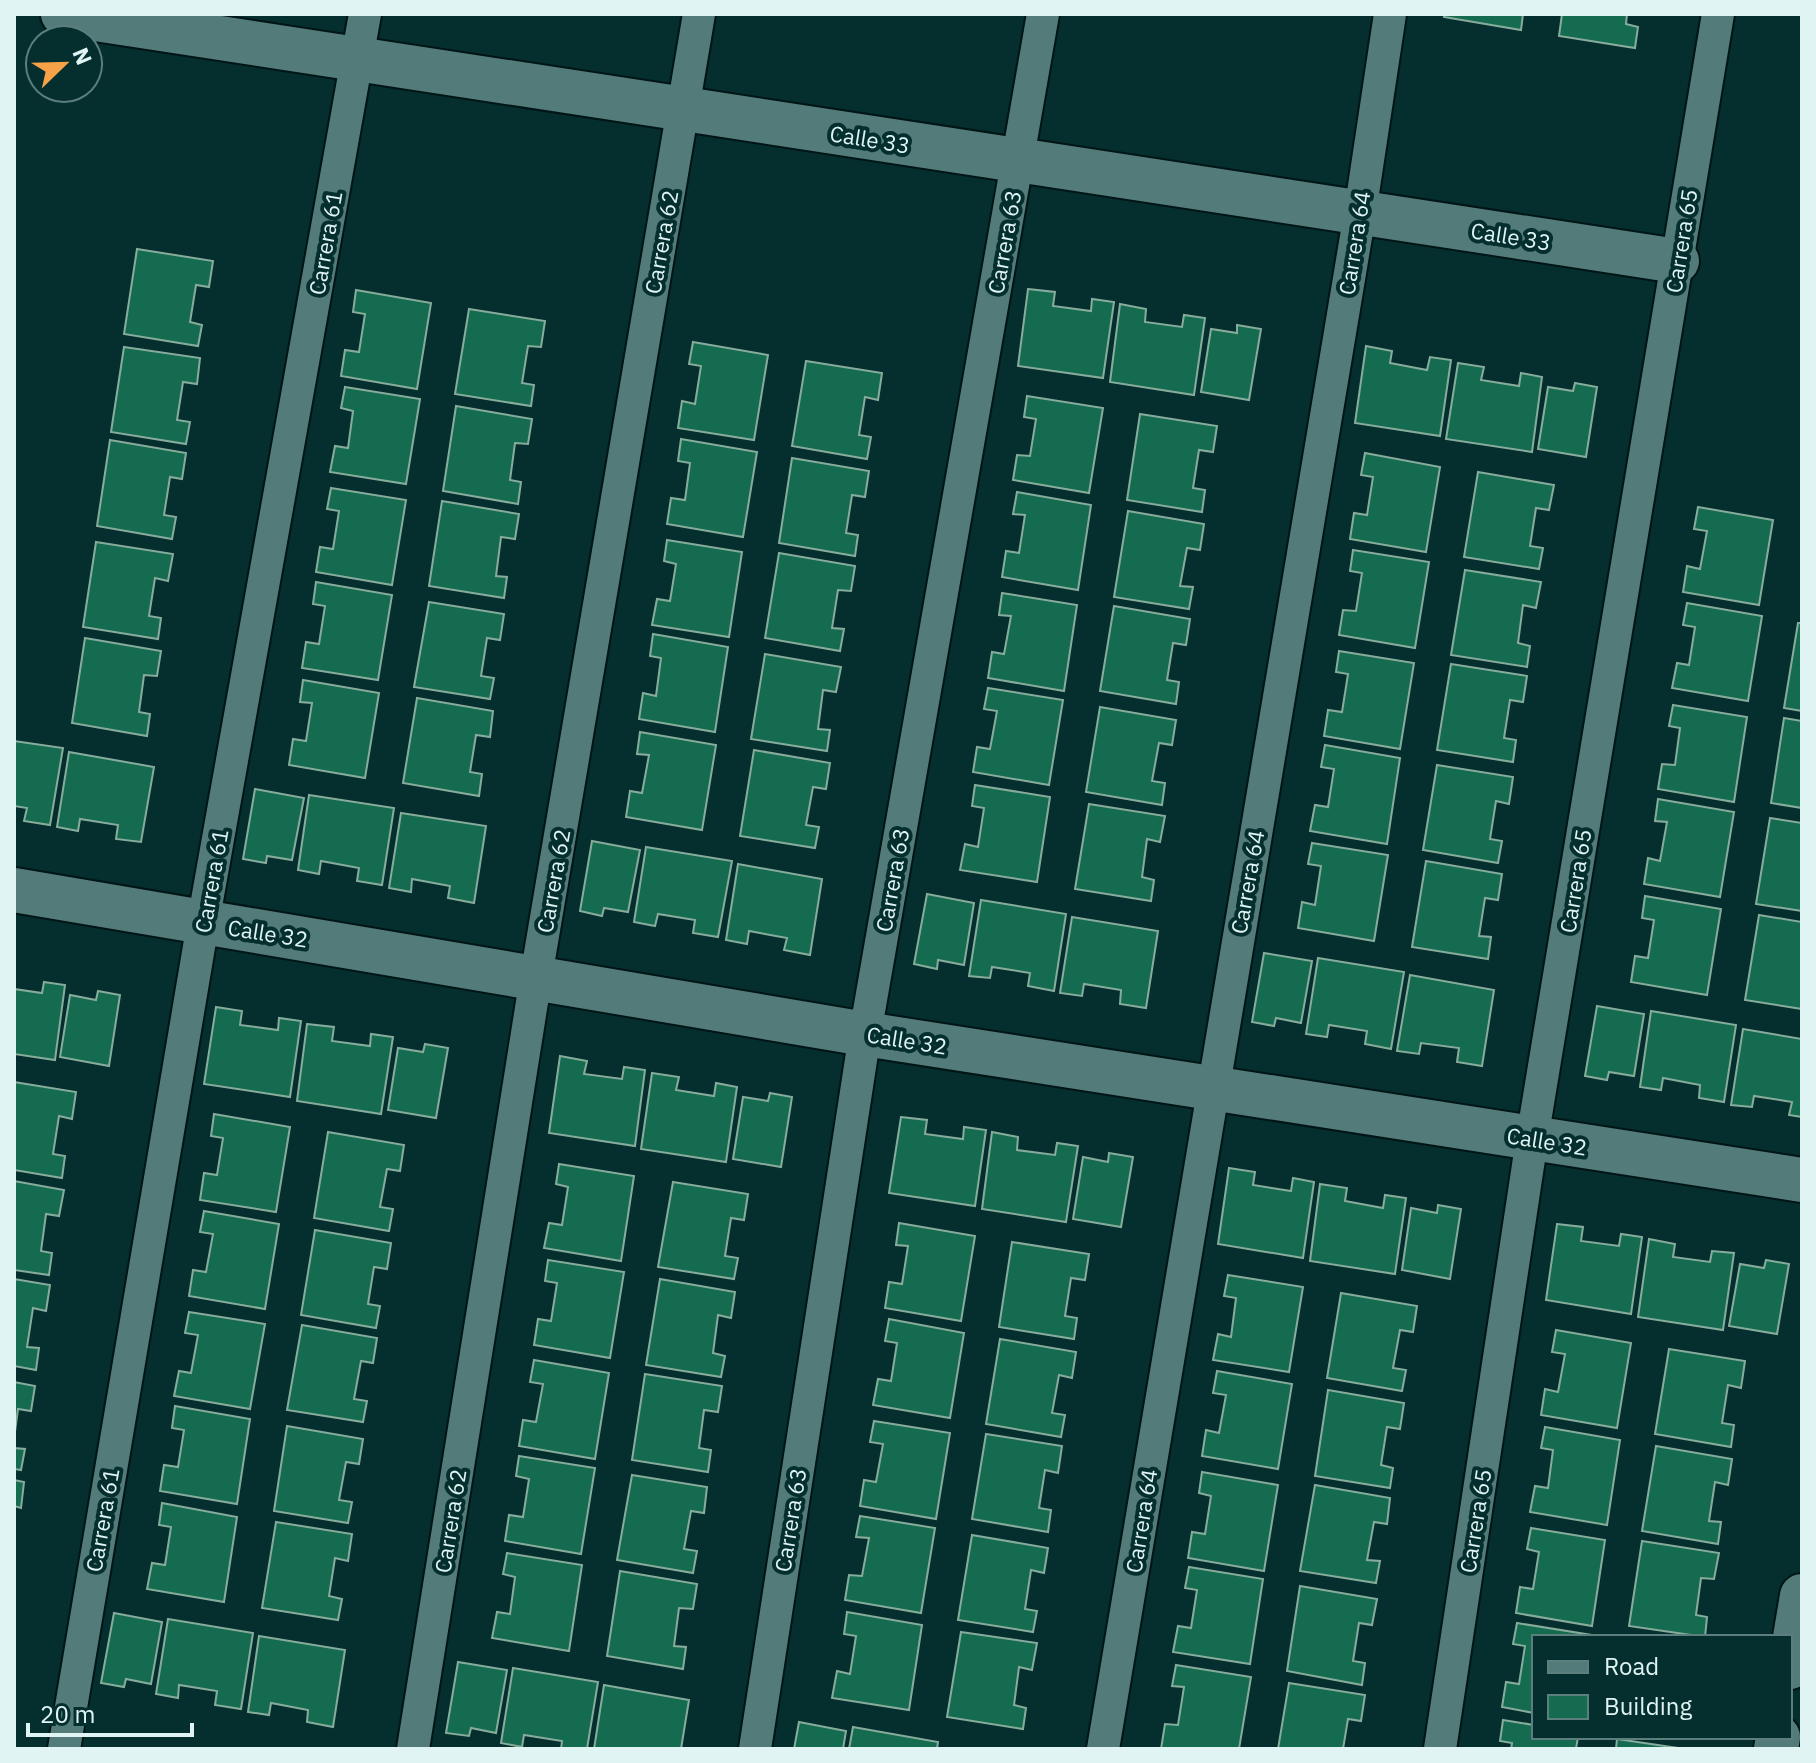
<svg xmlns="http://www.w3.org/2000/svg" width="1816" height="1763" font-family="'IBM Plex Sans',sans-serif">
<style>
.building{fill:#156b50;stroke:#88ac9c;stroke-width:2}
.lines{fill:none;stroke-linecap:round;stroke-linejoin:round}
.service-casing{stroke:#001515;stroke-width:36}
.minor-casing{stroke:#001515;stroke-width:48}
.service{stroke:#537b79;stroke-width:32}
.minor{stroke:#537b79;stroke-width:44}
.labels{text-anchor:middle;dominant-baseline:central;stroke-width:8;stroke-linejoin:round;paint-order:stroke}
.street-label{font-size:22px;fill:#dff4f3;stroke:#042f2e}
</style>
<rect width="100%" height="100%" fill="#042f2e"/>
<path class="building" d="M1445 14H1523L1521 30 1444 17Z
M1562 14H1627L1626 24 1638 27 1635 48 1559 36Z
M137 249 213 261 209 287 196 285 190 322 202 325 198 346 124 334Z
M1028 289 1055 292 1053 306 1091 311 1092 299 1114 302 1103 378 1018 366Z
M356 290 431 303 417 389 341 376 345 350 359 352 365 314 353 312Z
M1120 304 1146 309 1145 322 1182 327 1184 315 1205 318 1194 395 1110 382Z
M469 309 545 321 541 347 528 346 522 383 534 385 531 406 455 394Z
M1237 325 1261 329 1249 400 1201 392 1211 329 1237 333Z
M693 342 768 355 754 440 678 428 682 401 695 404 701 366 689 364Z
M1366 346 1392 351 1390 363 1427 370 1430 357 1451 360 1440 436 1355 423Z
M124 347 200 358 197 384 183 382 177 420 190 422 186 444 111 432Z
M806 361 882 373 878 400 865 397 859 435 871 437 867 459 792 446Z
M1458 363 1484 367 1481 380 1519 386 1521 373 1542 377 1532 452 1446 439Z
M1575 383 1597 387 1586 457 1538 449 1548 387 1573 391Z
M345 387 420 399 406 484 330 472 335 446 348 448 353 411 341 408Z
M1027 396 1103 408 1089 493 1013 480 1017 455 1030 456 1036 419 1024 417Z
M456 406 532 419 528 444 515 443 510 480 521 482 518 504 443 491Z
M1140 414 1217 426 1213 452 1199 450 1193 488 1205 490 1202 512 1127 500Z
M681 439 757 452 743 537 667 524 671 498 685 500 690 463 678 461Z
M110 440 186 453 182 479 170 477 164 515 176 517 172 539 97 526Z
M1365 453 1440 467 1426 552 1350 539 1354 513 1367 515 1373 477 1361 475Z
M792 458 869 471 865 497 852 495 846 533 858 535 855 556 779 543Z
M1478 472 1554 485 1549 510 1536 508 1530 546 1543 548 1539 569 1464 557Z
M331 488 406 500 392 585 316 572 320 547 333 549 339 511 327 509Z
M1017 492 1091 505 1078 590 1002 577 1006 551 1019 553 1025 515 1013 514Z
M442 501 519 514 515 539 501 537 496 576 507 577 504 598 429 586Z
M1698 507 1773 520 1759 605 1683 592 1687 566 1700 569 1707 531 1694 529Z
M1128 511 1204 524 1200 550 1187 548 1180 586 1193 587 1189 609 1114 597Z
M667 540 742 552 729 637 652 625 657 599 670 601 676 564 664 561Z
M96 542 173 554 168 581 155 578 149 616 161 618 158 639 83 627Z
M1353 550 1429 562 1415 648 1339 635 1343 610 1356 611 1362 573 1350 571Z
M779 553 855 566 851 591 838 590 832 628 844 629 840 651 765 638Z
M1465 570 1541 582 1536 608 1523 605 1518 643 1530 646 1527 667 1451 655Z
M316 582 392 595 378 680 302 668 306 642 319 644 325 606 313 604Z
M1002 593 1077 605 1064 691 988 678 992 652 1004 654 1011 616 999 615Z
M429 602 504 614 500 640 487 638 481 676 494 678 490 699 414 687Z
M1687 603 1762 616 1748 701 1672 688 1677 663 1689 665 1695 627 1683 625Z
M1114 606 1190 619 1186 645 1173 643 1167 680 1179 682 1176 704 1100 691Z
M1798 623H1802V711L1784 708Z
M653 634 728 647 715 732 639 719 643 693 656 696 661 658 650 656Z
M85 638 161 651 157 676 144 675 139 712 150 714 147 736 72 723Z
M1339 651 1414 663 1400 749 1324 736 1328 710 1342 712 1348 674 1336 672Z
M765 654 841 667 836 692 823 690 818 729 830 730 827 751 751 739Z
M1451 664 1527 676 1523 702 1510 700 1504 738 1516 740 1513 762 1437 750Z
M303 680 379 693 365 778 289 765 293 739 306 741 312 703 300 702Z
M988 688 1063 700 1049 785 973 772 977 747 990 749 997 711 984 709Z
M417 698 493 711 490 737 476 735 470 772 482 774 479 796 403 783Z
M1673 705 1747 717 1734 802 1658 789 1662 764 1675 765 1680 728 1669 726Z
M1100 707 1176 720 1172 745 1159 743 1152 781 1165 783 1162 805 1086 792Z
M1784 718 1802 721V808L1771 803Z
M640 732 716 745 702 830 626 817 630 791 642 793 649 755 637 754Z
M14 741 63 748 50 825 24 821 27 808 14 806Z
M1325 745 1400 758 1387 844 1310 831 1315 805 1328 807 1334 769 1321 767Z
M754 750 830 763 826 789 813 787 806 825 819 827 815 848 740 836Z
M69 752 154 767 141 842 116 839 118 825 80 819 78 831 57 827Z
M1437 765 1513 777 1509 804 1496 801 1490 839 1502 841 1498 863 1423 850Z
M975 785 1050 797 1037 882 960 870 965 844 978 847 984 808 972 806Z
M255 789 304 798 292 860 267 856 266 863 243 859Z
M309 795 394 808 382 885 357 881 359 868 321 861 319 874 298 870Z
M1658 799 1734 812 1720 897 1644 884 1648 858 1660 861 1667 822 1655 821Z
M1089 804 1165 816 1160 842 1147 839 1142 877 1154 880 1151 901 1075 889Z
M401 813 486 826 474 903 448 898 450 886 412 879 411 892 389 888Z
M1770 818 1802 823V911L1756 904Z
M592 841 640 850 628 912 604 908 602 916 580 911Z
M1312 843 1388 855 1374 941 1298 928 1302 902 1315 905 1321 866 1308 864Z
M646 847 732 861 718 937 693 933 695 920 658 914 655 926 634 922Z
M1426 861 1502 874 1498 900 1485 898 1479 936 1491 937 1488 959 1412 947Z
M738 864 822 879 810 955 784 950 787 938 749 931 747 944 726 940Z
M927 894 974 903 964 965 938 960 937 969 914 964Z
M1645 896 1721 909 1707 995 1631 982 1635 956 1648 958 1654 920 1642 918Z
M981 900 1066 914 1054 991 1028 986 1030 973 992 967 990 978 969 976Z
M1759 915 1802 922V1009L1745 1000Z
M1072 917 1158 931 1146 1008 1120 1004 1121 990 1084 984 1082 996 1060 993Z
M1264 953 1312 961 1301 1023 1276 1018 1274 1026 1252 1022Z
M1318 958 1404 972 1391 1049 1365 1044 1367 1031 1329 1025 1327 1037 1306 1034Z
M1410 975 1494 990 1482 1066 1457 1062 1459 1048 1421 1043 1419 1054 1397 1051Z
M44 982 65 985 55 1060 14 1054V989L42 993Z
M98 991 120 995 109 1066 60 1057 70 995 96 1000Z
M1597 1006 1644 1014 1634 1076 1609 1072 1607 1080 1585 1076Z
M216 1007 242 1011 240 1025 278 1030 279 1018 301 1021 290 1097 204 1084Z
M1651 1011 1736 1025 1724 1102 1699 1098 1700 1085 1663 1078 1661 1090 1640 1087Z
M307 1024 334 1027 332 1041 370 1046 371 1034 393 1037 381 1114 297 1101Z
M1743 1029 1802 1039V1117L1789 1115 1792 1102 1754 1096 1752 1107 1731 1105Z
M425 1044 448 1048 436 1118 388 1110 398 1048 423 1052Z
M560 1056 587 1061 584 1074 622 1079 624 1067 645 1070 635 1146 549 1133Z
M652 1073 679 1077 676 1090 714 1096 716 1083 737 1087 726 1162 641 1149Z
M14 1082 76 1092 72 1119 59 1116 53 1154 65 1156 62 1178 14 1170Z
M770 1093 792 1097 781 1167 733 1159 743 1097 768 1101Z
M214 1114 290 1127 276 1212 200 1200 204 1173 217 1175 223 1138 211 1136Z
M901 1117 927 1120 925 1134 963 1139 964 1127 986 1130 975 1206 889 1193Z
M328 1132 404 1145 400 1171 387 1169 380 1207 393 1209 389 1231 314 1218Z
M992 1132 1018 1137 1017 1150 1055 1155 1057 1143 1078 1146 1066 1222 982 1209Z
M1109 1153 1133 1157 1121 1227 1073 1219 1083 1157 1108 1162Z
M559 1164 634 1176 621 1261 544 1248 549 1223 562 1225 568 1187 556 1184Z
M1229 1168 1255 1172 1253 1185 1291 1191 1293 1178 1314 1182 1303 1258 1218 1244Z
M14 1181 64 1190 59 1216 46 1214 41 1251 52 1253 49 1275 14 1270Z
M673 1182 748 1194 744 1220 731 1218 725 1256 738 1258 734 1279 658 1267Z
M1320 1184 1347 1188 1345 1201 1383 1208 1385 1195 1406 1198 1395 1274 1310 1261Z
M1438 1205 1461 1209 1450 1279 1402 1270 1411 1208 1437 1213Z
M204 1211 279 1224 265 1309 189 1296 193 1270 206 1272 213 1234 200 1232Z
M899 1223 975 1236 961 1321 885 1308 889 1282 902 1284 908 1246 896 1245Z
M1557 1224 1583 1227 1581 1241 1619 1246 1621 1234 1642 1237 1631 1314 1546 1300Z
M315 1230 391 1243 387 1269 374 1267 368 1304 380 1306 376 1328 301 1315Z
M1649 1239 1675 1244 1673 1257 1710 1262 1712 1251 1734 1253 1723 1330 1638 1317Z
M1012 1242 1089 1254 1085 1280 1071 1278 1065 1316 1077 1318 1074 1339 999 1327Z
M548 1260 624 1272 610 1358 534 1345 538 1319 551 1321 557 1283 545 1281Z
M1766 1260 1789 1264 1777 1334 1729 1326 1740 1264 1764 1268Z
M1228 1275 1303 1287 1289 1372 1213 1360 1218 1334 1231 1337 1236 1298 1224 1296Z
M14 1279 50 1285 46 1311 33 1308 27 1347 39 1348 36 1370 14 1366Z
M660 1279 735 1292 731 1318 718 1315 713 1353 725 1356 721 1377 646 1365Z
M1341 1293 1417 1306 1413 1332 1400 1330 1393 1368 1406 1370 1402 1391 1327 1378Z
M189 1312 265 1324 250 1409 174 1396 179 1371 191 1373 198 1335 185 1333Z
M889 1319 964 1333 950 1418 873 1405 878 1379 891 1381 897 1343 885 1341Z
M302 1325 377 1338 373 1363 361 1361 354 1399 367 1401 363 1422 287 1410Z
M1556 1330 1631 1343 1617 1428 1541 1415 1545 1389 1558 1392 1565 1354 1552 1352Z
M1000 1339 1076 1352 1072 1378 1059 1375 1052 1413 1065 1415 1061 1437 986 1424Z
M1669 1349 1745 1361 1741 1388 1728 1385 1722 1423 1734 1425 1731 1447 1655 1434Z
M534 1360 609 1373 595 1459 519 1446 523 1420 536 1422 543 1384 530 1382Z
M1217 1371 1292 1384 1278 1469 1202 1456 1206 1430 1219 1433 1226 1395 1213 1393Z
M645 1374 722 1386 718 1412 704 1410 699 1448 711 1450 708 1472 632 1460Z
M14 1382 35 1386 31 1411 18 1409 14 1439Z
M1328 1390 1404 1403 1400 1429 1387 1427 1381 1465 1393 1468 1390 1488 1315 1476Z
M175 1406 250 1419 237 1504 160 1491 164 1465 178 1467 184 1430 172 1428Z
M874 1421 950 1433 936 1519 860 1506 864 1480 876 1482 883 1444 870 1442Z
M287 1426 363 1439 359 1464 346 1462 339 1500 352 1502 348 1523 274 1511Z
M1545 1427 1620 1440 1607 1525 1530 1512 1535 1486 1548 1488 1553 1450 1541 1448Z
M986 1434 1062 1446 1058 1473 1045 1470 1039 1508 1051 1510 1048 1532 972 1519Z
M1656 1446 1732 1459 1728 1485 1715 1482 1709 1521 1721 1522 1718 1544 1642 1531Z
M14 1448 25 1449 21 1470 14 1469Z
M519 1456 595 1468 581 1554 505 1541 509 1515 523 1517 529 1479 516 1476Z
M1202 1472 1278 1485 1264 1571 1188 1558 1192 1532 1205 1534 1211 1496 1199 1493Z
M632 1475 707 1487 704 1513 691 1511 684 1549 697 1551 693 1573 617 1560Z
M14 1480 24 1482 21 1508 14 1506Z
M1315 1485 1390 1498 1387 1524 1374 1522 1367 1560 1380 1561 1376 1583 1300 1571Z
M162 1503 237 1517 224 1602 147 1589 152 1563 165 1565 171 1527 159 1525Z
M860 1516 935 1528 921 1613 845 1600 849 1575 862 1576 869 1538 856 1537Z
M276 1522 352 1534 348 1561 335 1558 329 1596 342 1599 338 1620 262 1608Z
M1531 1528 1605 1540 1592 1626 1516 1613 1520 1587 1533 1589 1539 1552 1527 1549Z
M972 1535 1048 1548 1044 1573 1031 1570 1025 1609 1037 1611 1033 1632 958 1620Z
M1642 1541 1719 1553 1714 1579 1701 1578 1696 1615 1707 1617 1705 1637 1629 1626Z
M507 1553 582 1565 569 1651 492 1638 497 1612 510 1614 515 1577 503 1574Z
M1189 1567 1263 1579 1250 1664 1173 1652 1178 1626 1191 1628 1197 1590 1185 1588Z
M620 1571 697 1584 693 1609 679 1608 674 1646 686 1647 683 1669 607 1656Z
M1300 1586 1377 1599 1372 1625 1359 1623 1353 1661 1365 1663 1362 1685 1287 1671Z
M847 1612 922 1625 909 1710 832 1698 837 1671 850 1674 856 1636 844 1634Z
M114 1613 162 1622 151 1684 126 1679 124 1687 101 1683Z
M168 1619 253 1633 241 1709 215 1705 217 1691 179 1685 178 1698 156 1694Z
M1517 1623 1592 1635 1534 1637V1713L1502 1707 1506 1682 1519 1684 1525 1646 1513 1644Z
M961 1632 1037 1643 1032 1670 1019 1667 1014 1705 1026 1708 1023 1729 947 1717Z
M259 1636 345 1650 333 1727 307 1722 308 1710 271 1703 269 1715 248 1712Z
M458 1662 507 1670 496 1733 471 1728 469 1736 446 1733Z
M1176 1665 1251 1677 1239 1749H1161L1165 1724 1178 1725 1184 1687 1172 1686Z
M513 1668 598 1682 587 1749H561L562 1741 524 1735 522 1747 501 1743Z
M1289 1683 1365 1695 1361 1721 1348 1719 1343 1749H1278Z
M604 1685 689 1700 681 1749H594Z
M1503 1720 1534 1725V1737H1578L1576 1749H1511L1512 1743 1500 1741Z
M799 1722 846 1731 843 1749H794Z
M853 1727 938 1742 937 1749H849Z
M1617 1739 1685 1749H1616Z"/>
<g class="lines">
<defs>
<path id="service" d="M64 1749 203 923 365 14
M413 1749 536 977 699 14
M755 1749 865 1034 1043 14
M1103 1749 1360 213 1390 14
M1440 1749 1532 1139 1718 14"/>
<path id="minor" d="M63 14 1677 261
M14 890 865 1034 1802 1180
M1790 1667 1802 1596
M1776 1749 1778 1737"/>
</defs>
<use href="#service" class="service-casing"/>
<use href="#minor" class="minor-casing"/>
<use href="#service" class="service"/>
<use href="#minor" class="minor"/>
</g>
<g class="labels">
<g class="street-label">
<text transform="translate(870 139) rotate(9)">Calle 33</text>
<text transform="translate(1511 236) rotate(9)">Calle 33</text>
<text transform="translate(1681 241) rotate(-81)">Carrera 65</text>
<text transform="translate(661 242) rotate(-80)">Carrera 62</text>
<text transform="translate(1004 242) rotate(-80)">Carrera 63</text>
<text transform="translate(325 243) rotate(-80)">Carrera 61</text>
<text transform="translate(1354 243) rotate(-81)">Carrera 64</text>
<text transform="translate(892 880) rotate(-80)">Carrera 63</text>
<text transform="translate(211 881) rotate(-80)">Carrera 61</text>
<text transform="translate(553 881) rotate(-80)">Carrera 62</text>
<text transform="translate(1575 881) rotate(-81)">Carrera 65</text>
<text transform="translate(1247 882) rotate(-80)">Carrera 64</text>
<text transform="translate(268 933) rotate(9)">Calle 32</text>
<text transform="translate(907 1040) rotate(9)">Calle 32</text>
<text transform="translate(1547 1141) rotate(9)">Calle 32</text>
<text transform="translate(102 1520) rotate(-80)">Carrera 61</text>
<text transform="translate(790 1520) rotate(-81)">Carrera 63</text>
<text transform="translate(450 1521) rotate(-81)">Carrera 62</text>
<text transform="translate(1141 1521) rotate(-81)">Carrera 64</text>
<text transform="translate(1475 1521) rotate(-81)">Carrera 65</text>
</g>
</g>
<rect width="1816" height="1763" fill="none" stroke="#dff4f3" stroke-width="32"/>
<rect x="1532" y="1635" width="260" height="104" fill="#042f2e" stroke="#5c7e7d" stroke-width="2"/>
<rect x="1548" y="1661" width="40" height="12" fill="#537b79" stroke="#5c7e7d" stroke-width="2"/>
<text x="1604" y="1675" font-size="24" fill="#dff4f3">Road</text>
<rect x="1548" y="1695" width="40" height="24" fill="#156b50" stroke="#5c7e7d" stroke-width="2"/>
<text x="1604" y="1715" font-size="24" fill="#dff4f3">Building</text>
<g transform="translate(64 64) rotate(67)"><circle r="38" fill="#042f2e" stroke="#5c7e7d" stroke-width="2"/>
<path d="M0-6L14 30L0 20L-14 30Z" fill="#f7a148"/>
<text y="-12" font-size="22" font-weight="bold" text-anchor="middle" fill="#dff4f3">N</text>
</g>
<path d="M28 1723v12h164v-12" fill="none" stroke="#dff4f3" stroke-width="4"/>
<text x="40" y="1723" font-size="24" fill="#dff4f3" stroke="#042f2e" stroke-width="6" paint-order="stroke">20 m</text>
</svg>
